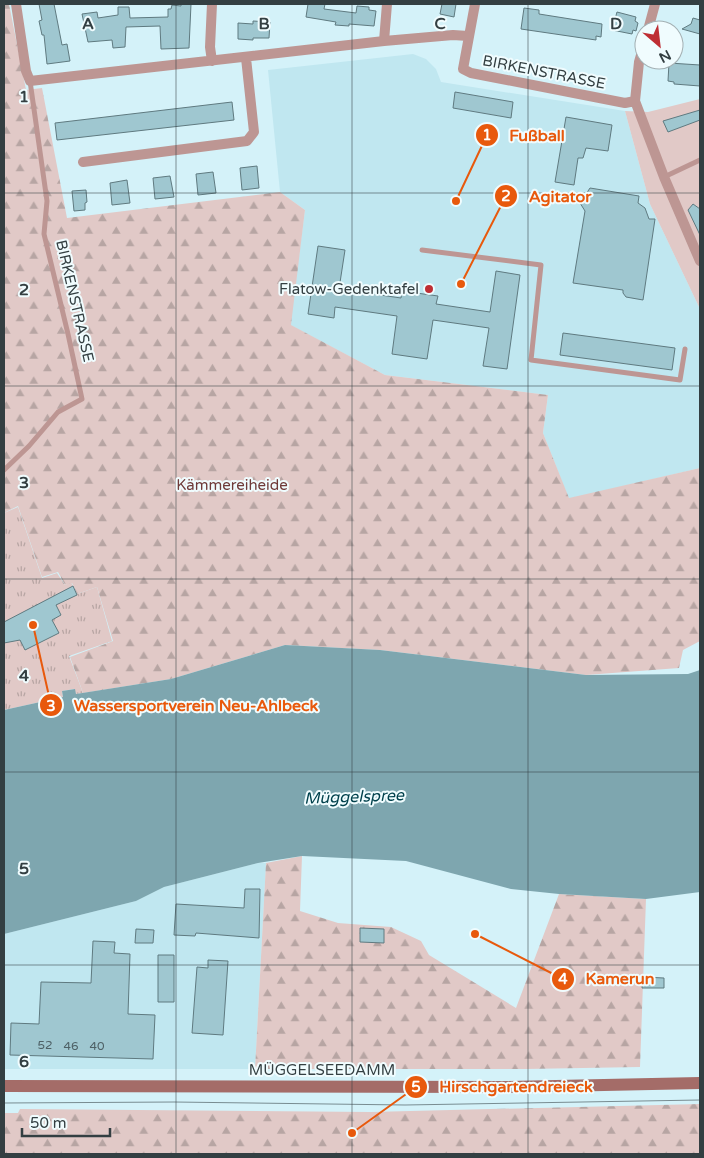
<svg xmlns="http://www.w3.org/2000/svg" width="704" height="1158" font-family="'Varela Round',sans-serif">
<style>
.built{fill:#c0e7f0}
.grass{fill:url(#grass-tufts)}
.forest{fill:url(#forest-firs)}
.garden{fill:#e1c9c7}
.water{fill:#7ea6af}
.building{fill:#9fc7d0;stroke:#5f7a80}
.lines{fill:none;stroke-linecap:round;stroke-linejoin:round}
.service{stroke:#bd9693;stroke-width:5}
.minor{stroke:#bd9693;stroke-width:10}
.secondary{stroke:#a46c68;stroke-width:12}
.tram{stroke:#788c91;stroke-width:1}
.grid{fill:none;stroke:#333f42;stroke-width:1;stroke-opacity:0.55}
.poi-dot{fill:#be2e34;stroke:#f0fcfe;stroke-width:2}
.labels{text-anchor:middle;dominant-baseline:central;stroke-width:4;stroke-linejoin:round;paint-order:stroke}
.number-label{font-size:12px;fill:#4e6166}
.street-label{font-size:15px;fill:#333f42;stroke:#f0fcfe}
.poi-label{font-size:15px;fill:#333f42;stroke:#f0fcfe;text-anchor:end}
.park-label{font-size:15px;fill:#6f3a38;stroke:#f0fcfe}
.water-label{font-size:16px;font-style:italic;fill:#01414c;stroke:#f0fcfe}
.grid-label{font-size:16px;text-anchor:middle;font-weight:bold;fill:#333f42;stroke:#f0fcfe;stroke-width:4;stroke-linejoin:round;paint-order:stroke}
.leader{fill:none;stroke:#e8590c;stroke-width:2}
.callout-dot{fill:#e8590c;stroke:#f0fcfe;stroke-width:2}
.mark-label{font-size:15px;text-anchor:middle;font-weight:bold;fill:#fff}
.callout-label{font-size:16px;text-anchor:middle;font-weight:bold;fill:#e8590c;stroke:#f0fcfe;stroke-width:4;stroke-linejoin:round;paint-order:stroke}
</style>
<defs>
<pattern id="grass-tufts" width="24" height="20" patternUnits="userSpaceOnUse" patternTransform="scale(1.25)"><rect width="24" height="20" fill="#e1c9c7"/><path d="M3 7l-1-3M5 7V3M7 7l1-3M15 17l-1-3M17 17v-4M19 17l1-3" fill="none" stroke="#b7a5a3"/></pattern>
<pattern id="forest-firs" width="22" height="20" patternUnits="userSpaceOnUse" patternTransform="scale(1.25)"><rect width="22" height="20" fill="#e1c9c7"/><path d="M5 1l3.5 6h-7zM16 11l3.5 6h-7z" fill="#b7a5a3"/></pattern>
</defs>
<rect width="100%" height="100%" fill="#d4f2f9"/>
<path class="built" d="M413 54 426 59 436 69 441 82 625 111 650 204 700 309V468L569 499 543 433 548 395 385 375 290 325 305 210 280 192 268 70Z
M258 863H266L255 1069H4V934L136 901 164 887Z"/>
<path class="grass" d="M18 507 42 578 57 573 65 585 71 582 77 594 97 587 112 641 69 656 83 693 76 694 74 689 62 691 63 697 4 710V513Z"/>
<path class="forest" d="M4 4H9L26 90 42 88 67 218 280 192 305 210 291 325 385 375 548 395 543 433 569 498 700 468V641L683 650 679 668 586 675 380 650 285 645 171 679 83 693 70 657 113 641 97 587 77 594 72 583 65 585 58 572 42 577 18 506 4 513Z
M302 856 300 911 338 923 391 927 421 941 429 955 516 1008 559 894 646 899 640 1067 526 1069H255L266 863Z
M700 1104V1154H4V1113H18L20 1109 371 1112Z"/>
<path class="garden" d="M700 99V309L650 204 625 111 648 112Z"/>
<path class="water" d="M285 645 380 650 586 675 688 674 700 670V892L646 899 559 894 511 889 406 861 302 856 258 863 164 887 136 901 4 934V710L63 697 62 691 75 689 76 694 171 679Z"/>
<path class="building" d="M39 4H54L62 45 67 44 70 61 47 64 44 35H42L39 21 42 20Z
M181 4H191L189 48 161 49 160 26 126 27 125 47 113 48 112 40 88 42 82 14 97 12 98 18 118 15V7H129L130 18 168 17V9H171L172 5 181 6Z
M308 4H325L324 9 356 13 357 6 369 7V10L376 11 374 26 349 24V26L335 25 336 22 306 17Z
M442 4H456L454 17 440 14Z
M524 8 539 10V14L602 24 601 37 596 36V40L521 29Z
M617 12 636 17 635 21 638 23 636 31 633 30 632 34 612 30Z
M693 18 700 20V34L682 29 691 24Z
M253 21 270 22 269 38H253V40L238 39V23L253 24Z
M669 63 700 65V86L674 84V82L668 81Z
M455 92 513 102 511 118 453 108Z
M232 102 234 120 57 140 55 123Z
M700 110V120L668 132 663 121Z
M566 117 612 125 608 151 586 148 583 158H578L574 185 555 182Z
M257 166 259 188 242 190 240 168Z
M213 172 216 193 198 195 196 174Z
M170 176 174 197 155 199 153 178Z
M127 180 130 203 112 205 110 183Z
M590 188 639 196 638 203 645 208 649 219H655L643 300 626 297 623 293V290L573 283 585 211 580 203Z
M86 190 87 202 85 203V210L74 211 72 191Z
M693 204 700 209V235L688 210Z
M318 246 345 250 339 289 401 298 402 291 438 296 436 304 490 312 496 271 520 275 507 369 483 366 489 328 433 320 427 359 392 354 397 316 335 307 334 318 308 314Z
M563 333 675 348 672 370 560 355Z
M73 586 77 595 56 605 61 615 52 620 59 633 25 650 20 640 4 643V622Z
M245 889H260L259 938 196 933 195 936 174 935 176 904 244 908Z
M360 928 384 929V943L360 942Z
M136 929 154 930 153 943H135Z
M93 941 115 942 114 953 130 954 128 1014 155 1015 153 1059 10 1055 11 1023 39 1024 41 982 91 983Z
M158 955H174V1002H158Z
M208 960 228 961 223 1035 192 1033 197 967 208 968Z
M643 977 664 978V988H642Z"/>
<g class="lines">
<path class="service" d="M664 177 700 160
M422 250 541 265 531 360 680 380 685 349
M4 470 29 446 58 412 82 399 68 334 44 234 47 201 30 81"/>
<path class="minor" d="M16 4 26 71 30 81 384 41 453 35 468 36
M475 4 463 69 471 73 625 103 635 101
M648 30 655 4
M384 41 387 4
M644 45 639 62 635 101 664 177 700 261
M212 61 210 47 212 4
M83 162 247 141 254 132 246 58"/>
<path class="secondary" d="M4 1086 505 1087 700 1083"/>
<path class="tram" d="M4 1103 174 1102 405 1105 700 1100"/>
</g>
<path class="grid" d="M176 4V1154M352 4V1154M528 4V1154M4 193H700M4 386H700M4 579H700M4 772H700M4 965H700"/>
<circle class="poi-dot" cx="429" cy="289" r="5"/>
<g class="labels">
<g class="number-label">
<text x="45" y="1045">52</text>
<text x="71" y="1046">46</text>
<text x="97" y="1046">40</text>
</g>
<g class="street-label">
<text transform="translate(544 72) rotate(11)">BIRKENSTRASSE</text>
<text transform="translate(75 301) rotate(77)">BIRKENSTRASSE</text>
<text x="322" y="1070">MÜGGELSEEDAMM</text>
</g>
<g class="poi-label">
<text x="419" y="289">Flatow-Gedenktafel</text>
</g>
<g class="park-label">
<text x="232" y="485">Kämmereiheide</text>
</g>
<g class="water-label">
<text transform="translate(354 797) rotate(-2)">Müggelspree</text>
</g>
</g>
<g class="grid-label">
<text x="88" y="29">A</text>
<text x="264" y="29">B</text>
<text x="440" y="29">C</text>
<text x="616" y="29">D</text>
<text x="24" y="102">1</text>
<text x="24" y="295">2</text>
<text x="24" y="488">3</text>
<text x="24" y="681">4</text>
<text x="24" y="874">5</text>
<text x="24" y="1067">6</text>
</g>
<path class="leader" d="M456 201L487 135M461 284L506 196M33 625L51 705M475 934L563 979M352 1133L416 1087"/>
<g class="callout-dot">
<circle cx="456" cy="201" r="5"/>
<circle cx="461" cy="284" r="5"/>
<circle cx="33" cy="625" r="5"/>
<circle cx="475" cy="934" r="5"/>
<circle cx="352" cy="1133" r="5"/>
<circle cx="487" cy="135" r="12"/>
<circle cx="506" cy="196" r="12"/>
<circle cx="51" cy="705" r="12"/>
<circle cx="563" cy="979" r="12"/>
<circle cx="416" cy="1087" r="12"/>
</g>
<g class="mark-label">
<text x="487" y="140">1</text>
<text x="506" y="201">2</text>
<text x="51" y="711">3</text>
<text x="563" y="984">4</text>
<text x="416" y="1092">5</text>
</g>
<g class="callout-label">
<text x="537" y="141">Fußball</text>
<text x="560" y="202">Agitator</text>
<text x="196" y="711">Wassersportverein Neu-Ahlbeck</text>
<text x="620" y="984">Kamerun</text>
<text x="516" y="1092">Hirschgartendreieck</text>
</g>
<rect width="704" height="1158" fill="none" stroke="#333f42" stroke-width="10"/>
<g transform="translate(659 45) rotate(152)"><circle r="24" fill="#f0fcfe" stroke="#a4b0b3"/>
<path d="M0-4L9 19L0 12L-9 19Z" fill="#be2e34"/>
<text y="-8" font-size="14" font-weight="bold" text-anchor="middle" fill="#333f42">N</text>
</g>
<path d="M22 1128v8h88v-8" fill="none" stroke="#333f42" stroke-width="2.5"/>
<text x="30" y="1128" font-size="15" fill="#333f42" stroke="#f0fcfe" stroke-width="4" paint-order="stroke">50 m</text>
</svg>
